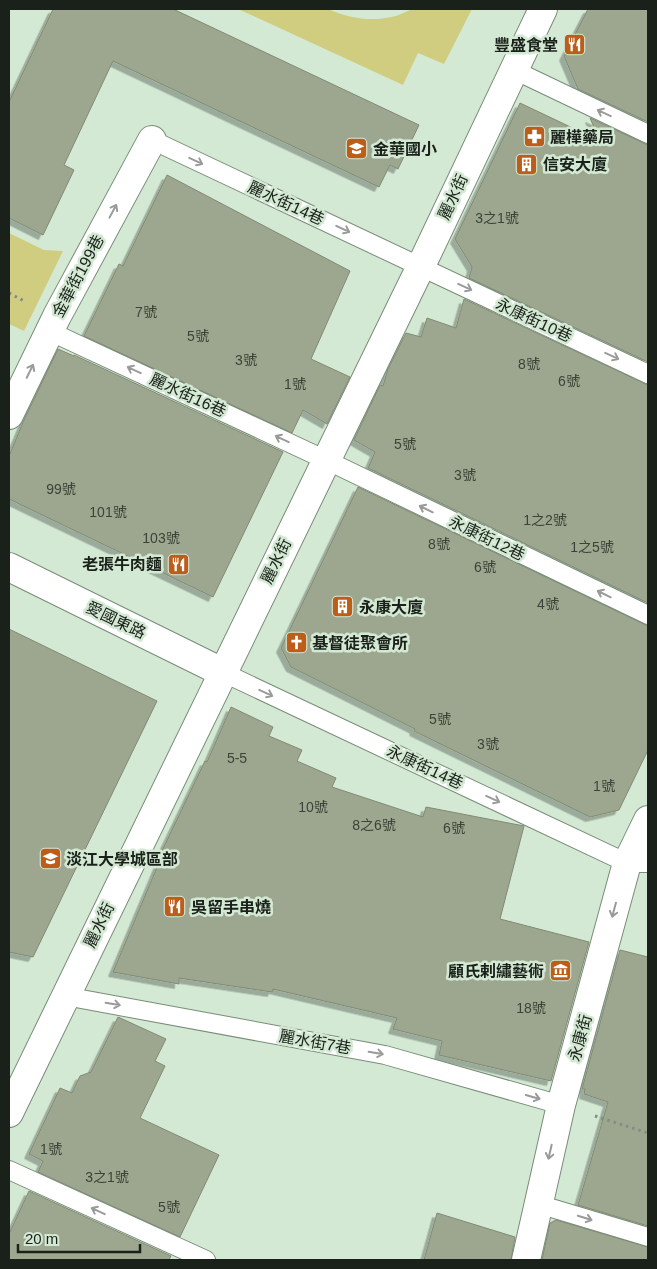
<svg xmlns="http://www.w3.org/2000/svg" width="657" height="1269" font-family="Arial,'Noto Sans TC',sans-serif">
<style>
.green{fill:#d0cd81}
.building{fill:#9da78f;stroke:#818a73;filter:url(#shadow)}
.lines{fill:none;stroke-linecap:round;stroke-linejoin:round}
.lane-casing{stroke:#798c79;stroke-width:20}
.street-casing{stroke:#798c79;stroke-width:30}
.path{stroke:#808f80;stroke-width:3;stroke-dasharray:2.5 4;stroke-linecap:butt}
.lane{stroke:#fff;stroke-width:18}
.street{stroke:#fff;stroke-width:28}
.oneway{stroke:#989b98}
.labels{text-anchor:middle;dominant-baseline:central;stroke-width:5;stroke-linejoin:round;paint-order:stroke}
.number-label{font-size:14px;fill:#3b4237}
.poi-label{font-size:16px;font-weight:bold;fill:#1a211a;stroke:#d4e9d4;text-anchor:start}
.street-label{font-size:16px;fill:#1a211a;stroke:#d4e9d4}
</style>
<defs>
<filter id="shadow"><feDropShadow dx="-4.5" dy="4.5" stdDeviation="0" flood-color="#0004"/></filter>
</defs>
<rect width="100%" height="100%" fill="#d4e9d4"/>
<path class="green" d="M238 9H328C350 19 373 22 396 16 402 14 408 10 414 9 430 6 455 9 472 9L444 64 418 53 403 85Z
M9 233 44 250 63 251 24 331 9 324Z"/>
<path class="building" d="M53 9H173L419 125 398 169 390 165 379 187 113 61 64 165 74 170 43 235 9 218V102Z
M588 9H648V122L578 89 564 56Z
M520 103 600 141 590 118 648 145V362L469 278 472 267 455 239Z
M167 175 350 271 311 359 350 377 327 424 303 410 292 433 84 336 119 264 123 266Z
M464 299 648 385V603L368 468 375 452 354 440 380 385 383 386 388 369 406 333 421 337 427 318 456 328Z
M58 349 74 356V355L283 452 213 597 9 499V456L24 420Z
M358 487 648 626V750L619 810 590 817 414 731 415 729 291 667 281 648Z
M9 629 157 701 33 957 9 952Z
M231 707 273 727 269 736 302 750 297 761 336 778 332 787 423 817 426 807 524 826 500 919 589 942 551 1081 439 1055 442 1041 393 1029 397 1018 273 989 272 992 179 978V984L113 972 160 860 158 859 205 761 207 762Z
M620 950 648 957V1226L578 1205 608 1102 584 1094 585 1089H582Z
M118 1017 166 1039 155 1061 165 1066 140 1118 219 1155 180 1237 38 1172 43 1161 29 1154 60 1088 72 1093 80 1076 91 1072Z
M29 1191 171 1256 169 1260H9V1234Z
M437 1213 515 1237 511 1260H424Z
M556 1220 648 1247V1260H542L550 1223Z"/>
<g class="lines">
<defs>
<path id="lane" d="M514 70 648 134
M152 140 648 374
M49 331 326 460 648 615
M222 672 627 863H648
M65 996 385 1055 561 1105
M9 1170 206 1260
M538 1204 648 1237"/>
<path id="street" d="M9 415 57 316 152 140
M9 567 222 672
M9 1113 421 266 543 9
M526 1260 561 1105 627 863 648 820"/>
</defs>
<use href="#lane" class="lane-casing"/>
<use href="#street" class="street-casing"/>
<path class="path" d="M9 293 24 301
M595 1116 648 1133"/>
<use href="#lane" class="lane"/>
<use href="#street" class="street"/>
</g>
<defs><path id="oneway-shaft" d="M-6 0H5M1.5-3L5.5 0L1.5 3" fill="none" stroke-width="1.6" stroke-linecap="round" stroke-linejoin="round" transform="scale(1.25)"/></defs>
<g class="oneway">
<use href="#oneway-shaft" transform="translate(604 113) rotate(-155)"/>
<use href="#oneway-shaft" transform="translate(196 161) rotate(25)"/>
<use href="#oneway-shaft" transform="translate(113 211) rotate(-62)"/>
<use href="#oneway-shaft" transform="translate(343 229) rotate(25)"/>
<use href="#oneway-shaft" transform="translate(465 287) rotate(25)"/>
<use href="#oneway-shaft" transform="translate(612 356) rotate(25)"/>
<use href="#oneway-shaft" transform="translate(134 370) rotate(-155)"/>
<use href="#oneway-shaft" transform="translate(30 371) rotate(-64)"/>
<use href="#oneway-shaft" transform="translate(282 439) rotate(-155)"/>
<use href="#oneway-shaft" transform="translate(426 509) rotate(-154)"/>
<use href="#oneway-shaft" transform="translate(604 594) rotate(-154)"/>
<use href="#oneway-shaft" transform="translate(266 693) rotate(25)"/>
<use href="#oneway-shaft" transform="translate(493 799) rotate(25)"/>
<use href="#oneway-shaft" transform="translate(614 910) rotate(105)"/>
<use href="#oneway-shaft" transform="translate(113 1004) rotate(10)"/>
<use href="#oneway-shaft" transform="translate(376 1053) rotate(10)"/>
<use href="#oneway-shaft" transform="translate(533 1097) rotate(16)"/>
<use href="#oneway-shaft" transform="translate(550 1152) rotate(103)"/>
<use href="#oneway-shaft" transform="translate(98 1211) rotate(-155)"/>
<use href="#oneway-shaft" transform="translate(585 1218) rotate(17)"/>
</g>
<defs>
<symbol id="restaurant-square" viewBox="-11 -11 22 22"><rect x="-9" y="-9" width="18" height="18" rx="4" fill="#bd5d19" stroke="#d4e9d4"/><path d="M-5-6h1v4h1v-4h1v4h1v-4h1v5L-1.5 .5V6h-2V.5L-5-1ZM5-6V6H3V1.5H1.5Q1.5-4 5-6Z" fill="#fff"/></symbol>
<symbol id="pharmacy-square" viewBox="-11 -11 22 22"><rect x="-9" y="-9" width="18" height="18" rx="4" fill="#bd5d19" stroke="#d4e9d4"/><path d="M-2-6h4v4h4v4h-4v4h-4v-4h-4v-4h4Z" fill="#fff"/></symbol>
<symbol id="school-square" viewBox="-11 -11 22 22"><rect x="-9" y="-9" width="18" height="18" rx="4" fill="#bd5d19" stroke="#d4e9d4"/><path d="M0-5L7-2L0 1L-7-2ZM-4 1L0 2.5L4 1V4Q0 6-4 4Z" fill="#fff"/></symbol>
<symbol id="building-square" viewBox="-11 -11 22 22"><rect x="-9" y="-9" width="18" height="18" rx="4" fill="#bd5d19" stroke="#d4e9d4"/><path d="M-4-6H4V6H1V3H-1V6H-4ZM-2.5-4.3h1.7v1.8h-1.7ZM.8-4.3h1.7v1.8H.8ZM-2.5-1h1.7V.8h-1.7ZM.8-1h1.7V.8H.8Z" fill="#fff"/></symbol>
<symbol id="church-square" viewBox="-11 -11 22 22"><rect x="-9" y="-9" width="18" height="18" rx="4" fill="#bd5d19" stroke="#d4e9d4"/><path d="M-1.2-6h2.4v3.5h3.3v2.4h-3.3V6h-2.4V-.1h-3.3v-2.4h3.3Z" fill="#fff"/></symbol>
<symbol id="university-square" viewBox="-11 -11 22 22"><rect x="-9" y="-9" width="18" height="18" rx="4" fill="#bd5d19" stroke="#d4e9d4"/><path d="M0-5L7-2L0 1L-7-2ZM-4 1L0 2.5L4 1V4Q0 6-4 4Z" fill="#fff"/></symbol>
<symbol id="museum-square" viewBox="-11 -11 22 22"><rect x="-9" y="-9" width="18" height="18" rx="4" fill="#bd5d19" stroke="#d4e9d4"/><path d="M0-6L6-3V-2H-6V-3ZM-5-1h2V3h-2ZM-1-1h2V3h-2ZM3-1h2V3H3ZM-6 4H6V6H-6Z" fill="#fff"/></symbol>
</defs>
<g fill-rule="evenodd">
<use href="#restaurant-square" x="562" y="32" width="25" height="25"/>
<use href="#pharmacy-square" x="522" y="124" width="25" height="25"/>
<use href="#school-square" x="344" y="136" width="25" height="25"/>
<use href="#building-square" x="514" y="152" width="25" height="25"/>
<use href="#restaurant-square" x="166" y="552" width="25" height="25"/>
<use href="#building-square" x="330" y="594" width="25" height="25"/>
<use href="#church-square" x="284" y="630" width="25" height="25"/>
<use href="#university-square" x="38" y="846" width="25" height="25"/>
<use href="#restaurant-square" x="162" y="894" width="25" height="25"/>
<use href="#museum-square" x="548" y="958" width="25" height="25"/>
</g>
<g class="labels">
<g class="number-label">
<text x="497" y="218">3之1號</text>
<text x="146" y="312">7號</text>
<text x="198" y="336">5號</text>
<text x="246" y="360">3號</text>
<text x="529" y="364">8號</text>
<text x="569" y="381">6號</text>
<text x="295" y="384">1號</text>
<text x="405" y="444">5號</text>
<text x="465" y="475">3號</text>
<text x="61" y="489">99號</text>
<text x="108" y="512">101號</text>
<text x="545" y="520">1之2號</text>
<text x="161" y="538">103號</text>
<text x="439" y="544">8號</text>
<text x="592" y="547">1之5號</text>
<text x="485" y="567">6號</text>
<text x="548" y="604">4號</text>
<text x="440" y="719">5號</text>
<text x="488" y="744">3號</text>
<text x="237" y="758">5-5</text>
<text x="604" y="786">1號</text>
<text x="313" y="807">10號</text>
<text x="374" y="825">8之6號</text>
<text x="454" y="828">6號</text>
<text x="531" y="1008">18號</text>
<text x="51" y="1149">1號</text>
<text x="107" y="1177">3之1號</text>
<text x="169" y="1207">5號</text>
</g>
<g class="poi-label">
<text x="558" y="45" text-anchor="end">豐盛食堂</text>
<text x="550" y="137">麗樺藥局</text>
<text x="373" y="149">金華國小</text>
<text x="543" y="164">信安大廈</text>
<text x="162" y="564" text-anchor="end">老張牛肉麵</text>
<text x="359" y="607">永康大廈</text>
<text x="312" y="643">基督徒聚會所</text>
<text x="66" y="859">淡江大學城區部</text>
<text x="191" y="907">吳留手串燒</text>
<text x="544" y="971" text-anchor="end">顧氏剌繡藝術</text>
</g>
<g class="street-label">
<text transform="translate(453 197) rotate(-65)">麗水街</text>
<text transform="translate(286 203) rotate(25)">麗水街14巷</text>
<text transform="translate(78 276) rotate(-62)">金華街199巷</text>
<text transform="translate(534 320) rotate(25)">永康街10巷</text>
<text transform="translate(188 395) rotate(25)">麗水街16巷</text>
<text transform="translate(487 538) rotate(26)">永康街12巷</text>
<text transform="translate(276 561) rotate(-64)">麗水街</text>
<text transform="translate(116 620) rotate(26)">愛國東路</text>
<text transform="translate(425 767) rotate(25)">永康街14巷</text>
<text transform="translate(99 925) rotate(-64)">麗水街</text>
<text transform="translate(580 1038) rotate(-75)">永康街</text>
<text transform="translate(315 1042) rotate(10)">麗水街7巷</text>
</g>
</g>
<rect width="657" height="1269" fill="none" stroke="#1a211a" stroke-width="20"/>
<path d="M18 1244v8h122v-8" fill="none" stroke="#1a211a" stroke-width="2.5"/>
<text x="25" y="1244" font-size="15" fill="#1a211a" stroke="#d4e9d4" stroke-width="4" paint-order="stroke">20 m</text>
</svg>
